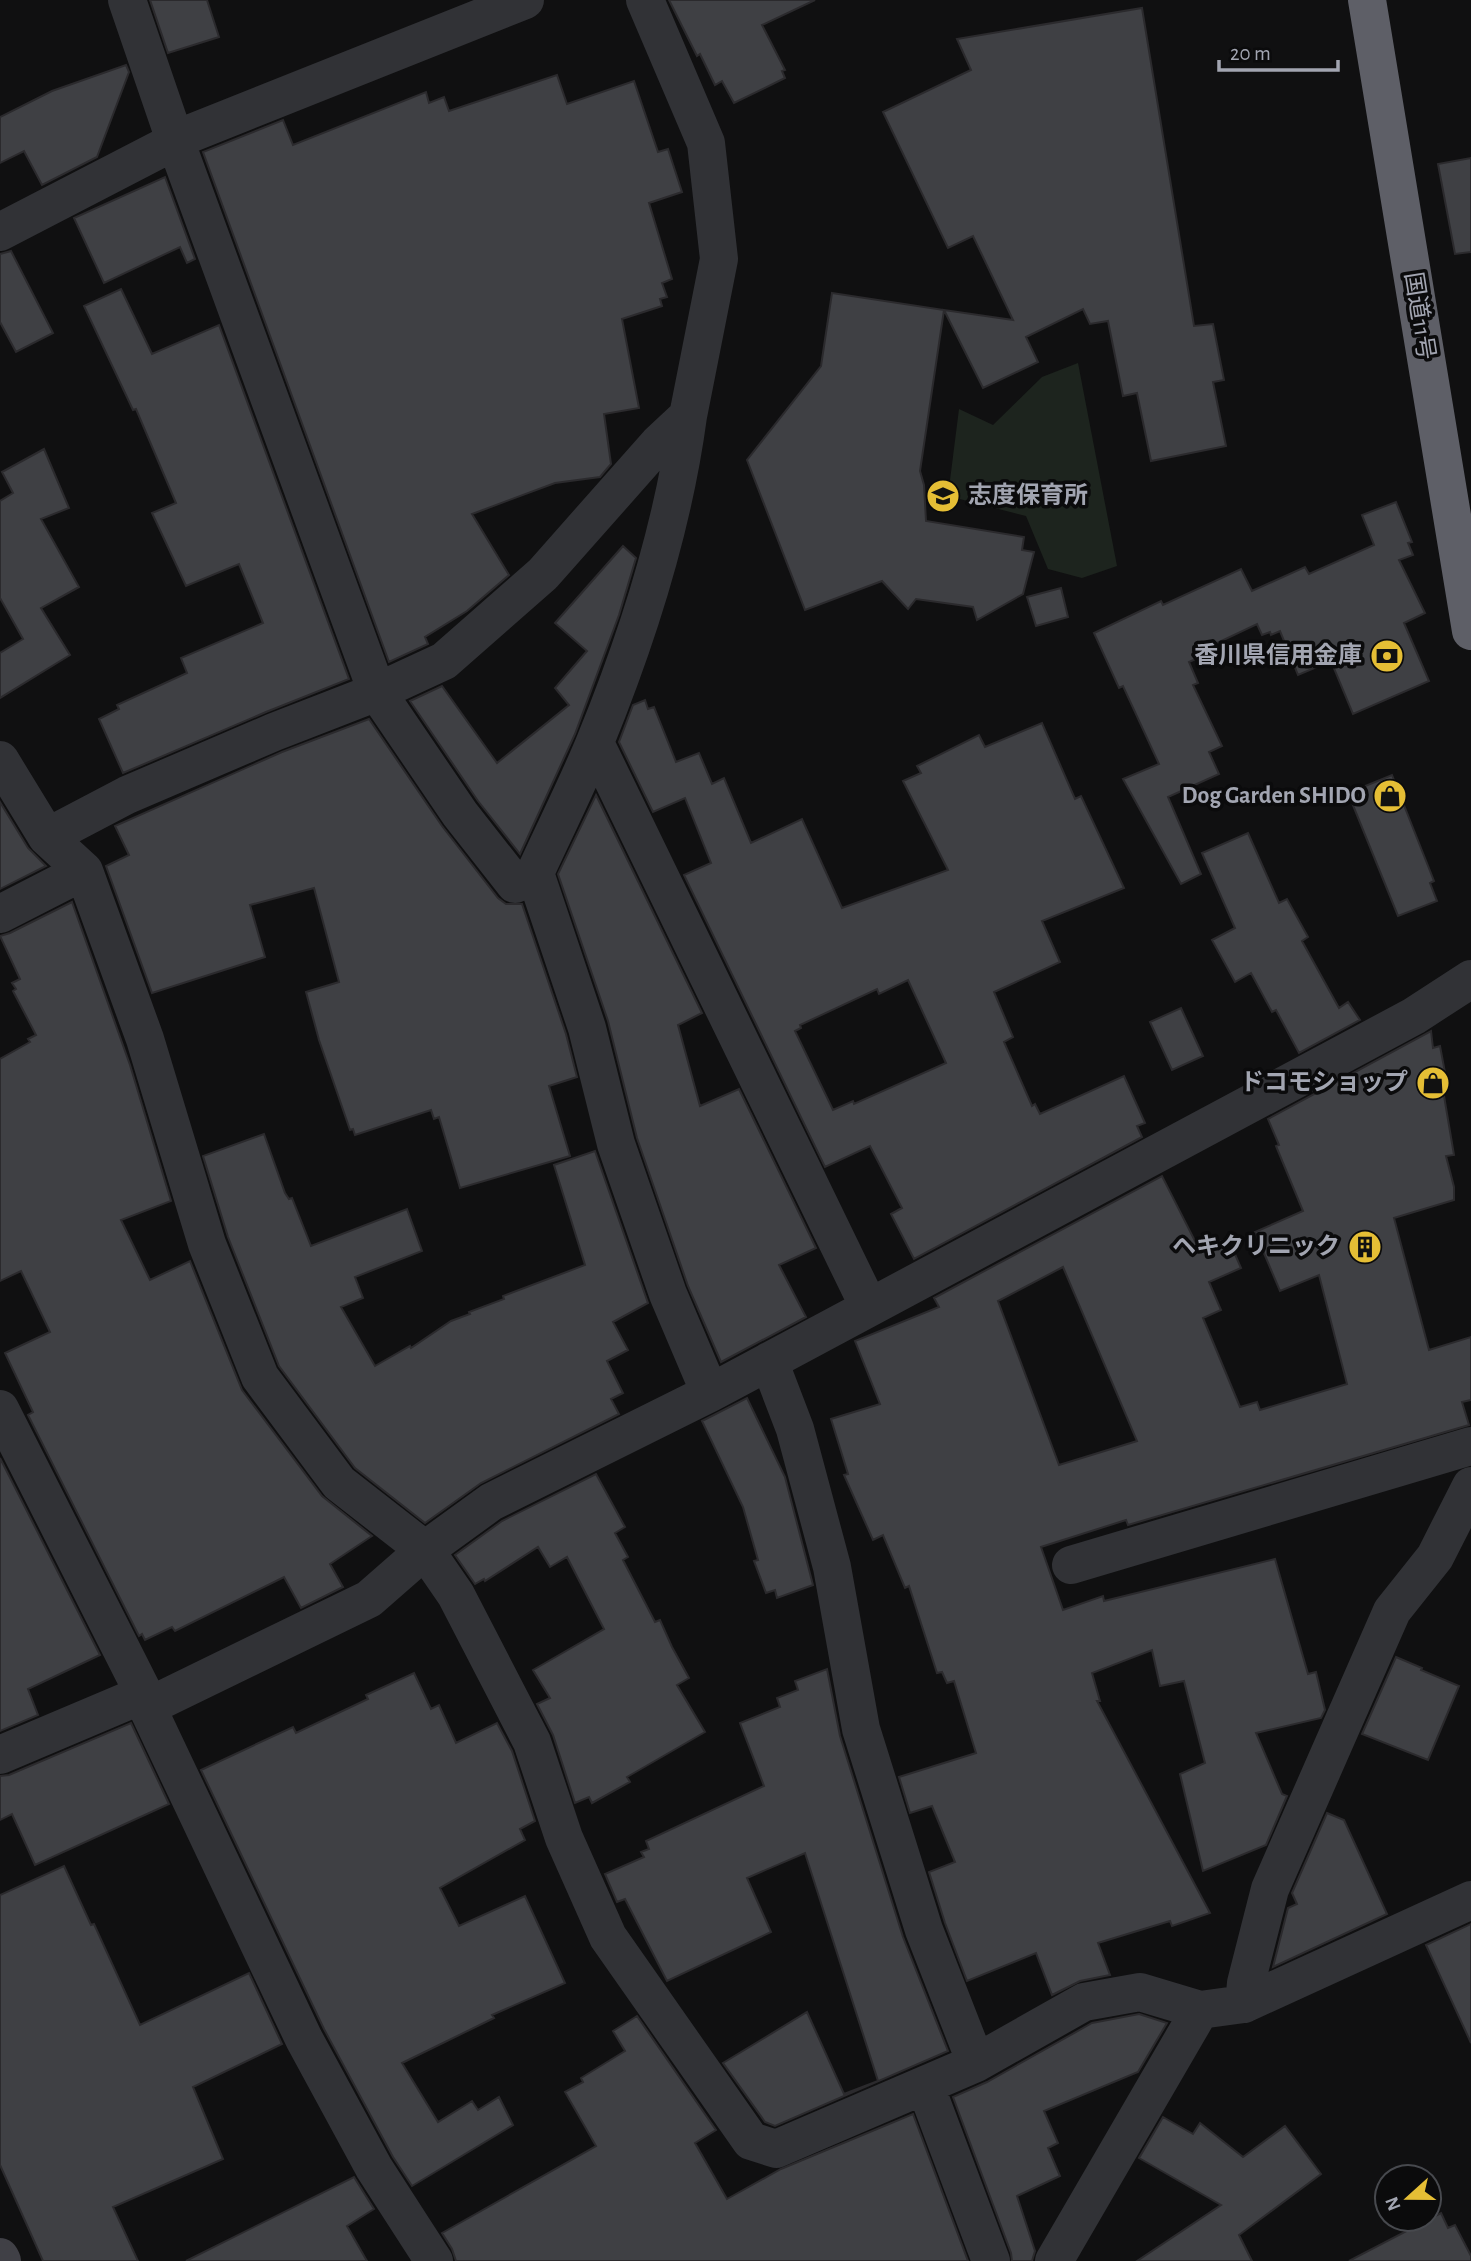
<svg xmlns="http://www.w3.org/2000/svg" width="1471" height="2261" font-family="'Alegreya Sans','Noto Sans JP',sans-serif">
<style>
.green{fill:#1d241e}
.building{fill:#3f4044;stroke:#2b2a2d;stroke-width:2;fill-rule:evenodd}
.lines{fill:none;stroke-linecap:round;stroke-linejoin:round}
.street{stroke:#313236;stroke-width:38}
.secondary{stroke:#404046;stroke-width:38}
.highway{stroke:#5e5f67;stroke-width:38}
.labels{text-anchor:middle;dominant-baseline:central;stroke-width:7;stroke-linejoin:round;paint-order:stroke}
.street-label{font-size:24px;fill:#a2a5b1;stroke:#0b0b0c}
.poi-label{font-size:24px;font-weight:bold;fill:#a2a5b1;stroke:#0b0b0c;text-anchor:end}
</style>
<rect width="100%" height="100%" fill="#101011"/>
<path class="green" d="M1078 363 1117 566 1082 578 1048 569 1026 516 948 496 959 409 993 425 1042 377Z"/>
<path class="building" d="M150 0H207L219 37 168 53Z
M669 0H815L762 25 785 70 782 71 785 78 734 103 722 81 715 85 700 54 697 56Z
M1142 8 1194 326 1213 324 1224 380 1213 382 1226 446 1151 461 1137 393 1123 396 1108 321 1090 324 1083 309 1026 337 1038 362 983 388 944 310 1013 320 973 236 948 248 883 112 971 70 957 39Z
M126 65 129 72 97 157 42 185 24 151 0 163V117L52 91Z
M557 75 567 104 634 81 658 152 668 149 682 192 649 203 672 279 662 283 667 297 660 299 662 306 622 319 639 408 604 414 611 464 600 477 555 483 472 514 509 575 467 611 425 637 428 644 389 662 203 152 283 120 293 145 426 92 429 103 444 97 449 111Z
M1471 158V252L1455 254 1438 164Z
M165 177 195 259 187 263 180 247 104 283 74 218Z
M11 251 53 333 16 352 0 322V254Z
M121 289 152 354 219 325 349 679 266 712 123 773 99 719 119 709 117 705 187 673 181 658 263 623 239 564 186 586 152 513 176 503 136 409 133 410 84 306Z
M832 293 944 310 920 471 924 485 926 521 1024 537 1022 550 1034 552 1023 594 977 620 973 607 916 599 908 609 882 581 805 610 747 460 821 366Z
M44 449 69 508 41 519 79 587 41 608 70 655 0 698V653L23 639 0 598V501L13 493 2 472Z
M1396 502 1412 542 1408 543 1413 555 1399 560 1425 613 1404 623 1429 681 1353 714 1331 661 1298 675 1280 631 1271 635 1270 632 1262 635 1257 624 1198 652 1200 657 1189 662 1198 683 1193 685 1222 746 1209 752 1219 774 1168 797 1201 874 1181 884 1123 779 1159 764 1123 686 1119 688 1094 633 1161 601 1163 605 1241 569 1252 591 1305 567 1309 574 1374 545 1362 515Z
M623 546 636 558 619 615 575 734 520 854 478 801 410 701 442 686 497 763 569 705 555 688 587 651 555 623Z
M1061 588 1068 617 1036 626 1027 597Z
M645 700 648 709 654 707 676 762 699 753 712 784 724 778 751 843 802 819 842 908 948 870 903 781 921 773 917 766 979 735 985 747 1042 723 1075 799 1081 796 1124 888 1042 921 1060 962 994 992 1013 1037 1004 1042 1032 1106 1035 1104 1040 1114 1124 1076 1145 1123 1137 1126 1142 1137 914 1259 891 1214 902 1208 870 1146 825 1167 684 875 711 863 685 798 653 812 619 742 633 705ZM908 980 946 1063 854 1104 853 1101 833 1110 795 1031 801 1028 800 1025 877 989 879 994Z
M369 719 442 826 498 898 506 904H522L566 1034 577 1077 549 1086 570 1156 460 1188 439 1117 434 1119 431 1110 355 1135 353 1129 350 1130 319 1040 306 992 339 982 314 888 250 905 265 957 152 993 106 866 129 855 115 826 282 752Z
M1392 775 1434 881 1430 883 1437 901 1398 916 1348 793Z
M596 795 702 1013 678 1025 700 1106 739 1089 816 1248 779 1265 806 1317 721 1362 688 1286 637 1138 608 1021 558 874Z
M0 802 28 848 46 866 0 889Z
M1248 833 1279 903 1287 899 1308 937 1302 941 1339 1008 1348 1002 1360 1020 1299 1053 1276 1010 1272 1012 1251 973 1235 982 1212 940 1235 928 1202 853Z
M72 902 130 1065 171 1201 121 1220 150 1280 190 1261 242 1390 322 1496 372 1536 330 1564 343 1587 301 1608 284 1577 175 1631 172 1627 145 1640 142 1634 139 1636 28 1415 33 1412 5 1353 50 1332 21 1271 0 1281V1059L30 1042 28 1039 36 1035 13 991 16 989 12 983 20 979 0 936 10 933Z
M1181 1008 1203 1056 1172 1070 1150 1022Z
M1431 1031 1433 1048 1440 1046 1447 1083 1442 1084 1454 1155 1446 1156 1454 1187V1200L1394 1218 1429 1350 1471 1337V1400L1462 1402 1469 1425 1128 1525 1126 1520 1041 1547 1063 1610 1103 1596 1104 1601 1275 1559 1308 1674 1316 1672 1325 1710 1321 1718 1256 1733 1282 1794 1287 1796 1266 1845 1203 1871 1180 1774 1205 1763 1184 1681 1160 1686 1152 1650 1092 1673 1100 1701H1097L1210 1913 1172 1926 1170 1921 1098 1943 1110 1975 1080 1981 1052 1995 1036 1953 967 1981 945 1923 929 1872 955 1862 932 1806 910 1813 899 1777 976 1753 954 1681 947 1683 942 1672 937 1673 909 1586 905 1588 883 1535 873 1540 844 1475 848 1474 831 1419 880 1404 855 1341 939 1307 934 1298 1162 1176 1200 1251 1228 1238 1241 1268 1209 1282 1221 1310 1203 1318 1240 1407 1257 1402 1260 1410 1347 1384 1319 1275 1280 1291 1255 1232 1303 1211 1276 1146 1279 1145 1268 1119ZM1063 1267 1137 1441 1059 1465 998 1301Z
M264 1134 285 1193 289 1199 292 1198 311 1246 407 1209 422 1251 355 1277 363 1298 341 1307 375 1366 410 1346 411 1348 451 1321 470 1314 469 1312 504 1299 503 1296 585 1265 554 1165 595 1151 648 1303 613 1322 628 1350 607 1361 623 1393 611 1399 619 1414 481 1483 425 1523 355 1468 279 1366 228 1237 203 1156Z
M747 1398 785 1477 813 1585 777 1598 775 1590 766 1593 754 1561 758 1560 743 1507 702 1421Z
M0 1458 100 1655 28 1689 38 1715 0 1731Z
M596 1474 625 1527 615 1533 628 1557 623 1560 655 1622 660 1620 672 1647 689 1678 677 1685 705 1732 627 1777 630 1782 592 1803 589 1797 575 1803 553 1735 537 1704 550 1698 533 1670 604 1629 567 1557 550 1567 538 1547 485 1581 484 1579 475 1584 455 1555 502 1521Z
M1396 1657 1422 1668 1421 1670 1459 1686 1428 1760 1362 1734Z
M827 1669 840 1736 903 1937 948 2051 775 2126 765 2122 723 2063 807 2012 844 2094 878 2081 805 1853 747 1878 771 1932 667 1981 625 1899 617 1902 605 1874 644 1857 641 1852 649 1849 646 1841 764 1786 740 1723 780 1707 777 1698 798 1690 795 1681Z
M414 1673 431 1709 439 1705 456 1743 497 1723 512 1751 535 1821 520 1829 525 1840 440 1888 459 1926 525 1896 565 1983 492 2015 494 2018 402 2063 438 2122 472 2101 478 2110 499 2097 513 2125 412 2186 393 2157 324 2029 201 1770 293 1727 296 1733 368 1699 366 1695Z
M131 1723 169 1804 35 1865 12 1814 0 1820V1776L9 1775Z
M1327 1813 1344 1820 1387 1914 1273 1967 1288 1908 1297 1904 1292 1893Z
M64 1866 91 1925 94 1924 140 2025 249 1973 282 2044 193 2087 223 2159 113 2207 138 2261H43L0 2165V1895Z
M1471 1924V2043L1426 1945Z
M1139 2014 1167 2023 1138 2072 1044 2111 1058 2143 1048 2148 1060 2176 1017 2196 1035 2251 1032 2261H1012L1011 2253 953 2097 987 2082 1092 2023Z
M637 2016 716 2130 695 2143 727 2199 781 2169 913 2114 968 2261H456L452 2249 442 2233 596 2146 565 2092 583 2082 581 2078 625 2051 613 2031Z
M1163 2117 1193 2134 1200 2123 1243 2157 1285 2126 1321 2174 1239 2235 1252 2261H1137L1221 2205 1139 2158Z
M354 2177 374 2209 347 2226 367 2261H186Z
M1441 2213 1448 2228 1455 2225 1471 2256V2261H1349Z"/>
<g class="lines">
<path class="street" d="M127 0 175 140 377 692 460 814 515 884 535 873 587 1028 616 1144 668 1294 710 1393
M645 0 706 143 719 259 688 416 658 444 543 574 444 661 377 692 274 732 127 795 47 837 84 871 145 1039 207 1244 260 1377 339 1483 425 1550 456 1595 532 1742 564 1838 608 1937 751 2141 776 2149 976 2063 1084 2002 1140 1992 1200 2010 1244 2004 1471 1900
M0 232 189 134 525 0
M595 743 869 1307
M0 760 47 837
M535 873C555 829 577 786 595 742 638 637 673 528 688 416
M0 914 84 871
M769 1361 795 1429 832 1567 861 1729 924 1930 976 2063
M0 1409 144 1694 147 1707 304 2039 374 2168 434 2261
M1071 1565 1471 1446
M147 1707 369 1599 425 1550 491 1502 710 1393 1414 1016 1471 979
M0 1755 144 1694
M1244 2004 1246 1983 1270 1889 1392 1611 1435 1557 1471 1486
M925 2085 991 2261
M1054 2261 1200 2010"/>
<path class="secondary" d="M0 2257 2 2261"/>
<path class="highway" d="M1367 0 1471 631"/>
</g>
<defs>
<symbol id="school-disc" viewBox="-11 -11 22 22"><circle r="9.5" fill="#e5be35" stroke="#0b0b0c"/><path d="M0-5L7-2L0 1L-7-2ZM-4 1L0 2.5L4 1V4Q0 6-4 4Z" fill="#111"/></symbol>
<symbol id="bank-disc" viewBox="-11 -11 22 22"><circle r="9.5" fill="#e5be35" stroke="#0b0b0c"/><path d="M-6-4H6V4H-6ZM0-2.3a2.3 2.3 0 1 0 0 4.6a2.3 2.3 0 1 0 0-4.6Z" fill="#111"/></symbol>
<symbol id="shop-disc" viewBox="-11 -11 22 22"><circle r="9.5" fill="#e5be35" stroke="#0b0b0c"/><path d="M-5-2.5h2.3a2.7 3.5 0 0 1 5.4 0H5L5.5 6h-11ZM-1.5-2.5h3a1.5 2.3 0 0 0-3 0Z" fill="#111"/></symbol>
<symbol id="building-disc" viewBox="-11 -11 22 22"><circle r="9.5" fill="#e5be35" stroke="#0b0b0c"/><path d="M-4-6H4V6H1V3H-1V6H-4ZM-2.5-4.3h1.7v1.8h-1.7ZM.8-4.3h1.7v1.8H.8ZM-2.5-1h1.7V.8h-1.7ZM.8-1h1.7V.8H.8Z" fill="#111"/></symbol>
</defs>
<g fill-rule="evenodd">
<use href="#school-disc" x="924" y="477" width="38" height="38"/>
<use href="#bank-disc" x="1368" y="637" width="38" height="38"/>
<use href="#shop-disc" x="1371" y="777" width="38" height="38"/>
<use href="#shop-disc" x="1414" y="1064" width="38" height="38"/>
<use href="#building-disc" x="1346" y="1228" width="38" height="38"/>
</g>
<g class="labels">
<g class="street-label">
<text transform="translate(1419 316) rotate(81)">国道11号</text>
</g>
<g class="poi-label">
<text x="968" y="496" text-anchor="start">志度保育所</text>
<text x="1362" y="656">香川県信用金庫</text>
<text x="1366" y="796">Dog Garden SHIDO</text>
<text x="1408" y="1083">ドコモショップ</text>
<text x="1340" y="1247">ヘキクリニック</text>
</g>
</g>
<g transform="translate(1408 2198) rotate(249)"><circle r="33" fill="#0b0b0c" stroke="#47494e" stroke-width="2"/>
<path d="M0-5L12 26L0 18L-12 26Z" fill="#e5be35"/>
<text y="-10" font-size="19" font-weight="bold" text-anchor="middle" fill="#a2a5b1">N</text>
</g>
<path d="M1219 60v10h119v-10" fill="none" stroke="#a2a5b1" stroke-width="3.5"/>
<text x="1230" y="60" font-size="21" fill="#a2a5b1" stroke="#0b0b0c" stroke-width="5" paint-order="stroke">20 m</text>
</svg>
